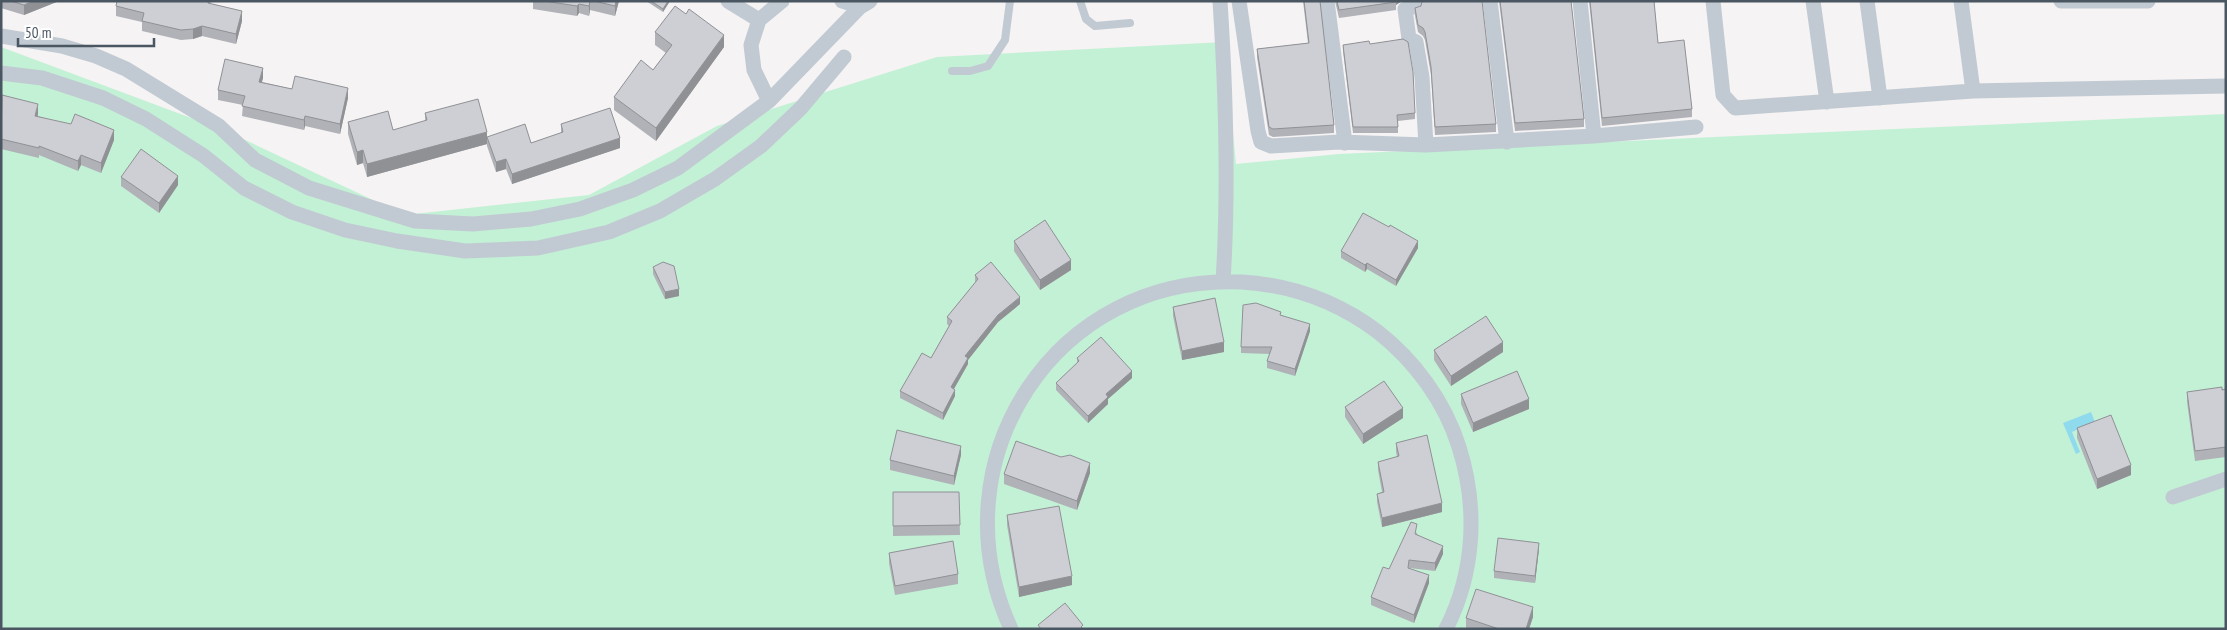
<svg xmlns="http://www.w3.org/2000/svg" width="2227" height="630" font-family="'PT Sans Narrow',sans-serif">
<style>
.green{fill:#c3f1d5}
.water{fill:#90daee}
.lines{fill:none;stroke-linecap:round;stroke-linejoin:round}
.service{stroke:#c1cad2;stroke-width:8}
.minor{stroke:#c1cad2;stroke-width:15}
.wall{fill:#b0b2b7}
.shaded-wall{fill:#909195}
.building{fill:#cdcfd5;stroke:#909195}
</style>
<rect width="100%" height="100%" fill="#f5f3f3"/>
<path class="green" d="M1224 42 1236 164 1339 154 2226 114V629H1V47L226 131 405 215 589 195 717 126 937 57Z"/>
<path class="water" d="M2091 412 2095 422 2072 432 2080 452 2076 454 2063 423Z"/>
<g class="lines">
<path class="service" d="M1080 1 1086 19 1095 26 1130 23
M952 71H970L988 66 1005 40 1010 1"/>
<path class="minor" d="M728 1 759 20
M842 1 860 7
M1220 1C1226 95 1229 188 1223 281
M1239 1 1258 131 1261 142 1271 146 1339 142 1426 145 1594 136 1580 1
M1327 1 1345 143
M1413 1 1414 7 1405 9 1409 39 1416 42 1422 77 1426 145
M1490 1 1507 142
M1713 1 1723 95 1735 108 1973 91 2226 86
M1813 1 1827 102
M1867 1 1880 98
M1961 1 1973 91
M2061 1H2148
M1 36 62 46 96 56 126 69 219 126 255 160 309 188 415 221 473 224 531 219 580 209 633 190 678 168 769 101 860 7 870 1
M1 73 42 78 103 98 146 119 204 156 244 188 292 212 345 230 397 241 465 251 538 248 609 232 660 211 715 179 761 146 801 108 844 57
M769 101 754 70 751 45 759 20 782 1
M1594 136 1696 127
M2173 497 2226 479
M1011 629C934 461 1055 273 1242 282 1291 285 1338 302 1378 332 1415 361 1445 402 1459 447 1478 507 1475 572 1446 629"/>
</g>
<path class="wall" d="M1 1H59L24 15 1 8Z
M211 1 210 4 242 21 236 44 202 36 193 39 181 40 142 31V22L116 16V6Z
M525 1H619L615 16 590 10 589 16 579 13 577 16 533 9V2Z
M646 1H670L663 12Z
M1303 1H1320L1334 125V133L1273 137 1269 135 1257 57V49L1308 43Z
M1335 1H1402L1396 5V10L1339 18Z
M1499 1H1571L1584 119V127L1515 131Z
M1589 1H1654L1658 43 1692 109V117L1602 126Z
M1421 6 1496 124V132L1435 135 1431 75 1425 40 1423 36 1418 32 1415 16V8Z
M655 32 724 47 656 141 614 110V97L653 70 666 53 655 45Z
M1370 44 1415 113V119L1398 121V133H1353L1343 51V45Z
M263 78 262 82 292 89 348 98 340 134 305 126 304 130 242 116 243 105 218 100V90Z
M1 97 38 114V116L114 140 101 173 81 165 78 171 39 155V158L1 149Z
M425 113 487 144 367 177 363 163 357 165 348 134V122L393 130 425 121Z
M561 124 620 148 512 184 506 169 496 172 487 146V137L531 143 561 133Z
M121 177 178 185 159 213 121 186Z
M1014 241 1071 270 1040 290 1014 251Z
M1418 248 1396 286 1367 269 1365 272 1341 258V251Z
M653 267 679 296 665 299 653 274Z
M975 275 1020 304 998 322 968 360V364L954 389 955 396 943 420 900 398V391L931 358 949 326 947 324V317L975 283Z
M1173 307 1224 352 1182 360 1173 316Z
M1281 315 1310 331 1295 376 1267 368V361L1270 354 1241 353V347Z
M1434 350 1503 352 1451 386 1434 360Z
M1077 358 1132 378 1108 399V404L1088 423 1056 390V383L1077 363Z
M2226 389V457L2195 461 2187 402V392Z
M1461 394 1529 409 1473 432 1461 404Z
M1345 407 1403 418 1363 444 1345 417Z
M2077 428 2131 475 2097 489 2077 438Z
M1396 443 1442 512 1382 527 1377 502V494L1382 492 1378 470V462L1397 457 1396 452Z
M961 455 954 485 890 470V460Z
M1090 473 1077 510 1004 484V474Z
M893 492H959L960 535 893 536Z
M1007 515 1072 585 1019 597 1007 525Z
M1417 532V534L1443 554 1435 571 1409 568 1429 583 1414 623 1371 605V597L1389 569Z
M1539 549 1535 583 1494 578V571Z
M889 553 958 574V584L895 595 889 563Z
M1533 617 1529 629H1468L1466 628V618Z"/>
<path class="shaded-wall" d="M33 1H59L24 15V5Z
M590 1V10L589 16V6Z
M616 1H619L615 16V6Z
M668 1H670L663 12V9Z
M1396 1H1402L1396 5V10Z
M579 4V13L577 16V6Z
M242 11V21L236 44V34Z
M202 26V36L193 39V29Z
M724 35V47L656 141V128Z
M263 68V78L259 91V82Z
M348 88V98L340 134V124Z
M38 104V114L35 125V116Z
M305 116V126L304 130V120Z
M114 130V140L101 173V163Z
M487 132V144L367 177V164Z
M620 138V148L512 184V174Z
M363 150V163L357 165V152Z
M81 155V165L78 171V161Z
M506 159V169L496 172V162Z
M178 176V185L159 213V203Z
M1418 241V248L1396 286V280Z
M1071 260V270L1040 290V280Z
M1367 263V269L1365 272V265Z
M679 289V296L665 299V292Z
M1020 297V304L998 322 968 360V364L951 394V387L965 356 998 315Z
M1310 324V331L1295 376V369Z
M1224 342V352L1182 360V351Z
M1503 342V352L1451 386V376Z
M1132 371V378L1108 399V404L1088 423V416L1106 394Z
M955 390V396L943 420V413Z
M1529 399V409L1473 432V423Z
M1403 408V418L1363 444V434Z
M961 446V455L954 485V476Z
M1090 463V473L1077 510V501Z
M2131 465V475L2097 489V479Z
M1442 503V512L1382 527V518Z
M1539 543V549L1535 583V576Z
M1443 546V554L1435 571V563Z
M1429 575V583L1414 623V615Z
M1072 576V585L1019 597V587Z
M1533 607V617L1529 629H1526Z"/>
<path class="building" d="M11 1H33L24 5Z
M117 1H208V3L242 11 236 34 202 26 193 29 181 30 142 21 144 13 116 6Z
M544 1H590L589 6 579 4 577 6Z
M594 1H616L615 6Z
M651 1H668L663 9Z
M1304 1H1320L1334 125 1273 129 1269 127 1257 49 1309 43Z
M1337 1H1396V2L1339 10Z
M1422 1H1482L1496 124 1435 127 1431 67 1425 32 1423 28 1418 25 1415 8 1421 6Z
M1500 1H1571L1584 119 1515 123Z
M1590 1H1654L1658 43 1684 40 1692 109 1602 118Z
M675 6 686 14 689 9 724 35 656 128 614 97 641 60 653 70 672 45 655 32Z
M1403 39 1408 42 1413 72 1415 113 1397 115 1398 127H1353L1343 45 1369 41 1370 44Z
M225 59 263 68 259 82 292 89 295 76 348 88 340 124 305 116 304 120 242 106 245 96 218 90Z
M2 95 38 104 35 116 71 124 75 114 114 130 101 163 81 155 78 161 39 146V148L1 139Z
M478 99 487 132 367 164 363 150 357 152 348 122 388 111 393 130 427 120 425 113Z
M610 108 620 138 512 174 506 159 496 162 487 137 525 124 531 143 563 132 561 124Z
M141 149 178 176 159 203 121 177Z
M1363 213 1389 227 1390 225 1418 241 1396 280 1367 263 1365 265 1341 251Z
M1045 220 1071 260 1040 280 1014 241Z
M663 262 674 266 679 289 665 292 653 267Z
M991 262 1020 297 998 315 965 356 968 358 951 387 955 390 943 413 900 391 922 353 931 358 952 321 947 317 978 279 975 275Z
M1215 298 1224 342 1182 351 1173 307Z
M1256 303 1281 312 1280 315 1310 324 1295 369 1267 361 1272 347H1241L1243 305Z
M1486 316 1503 342 1451 376 1434 350Z
M1101 337 1132 371 1106 394 1108 397 1088 416 1056 383 1079 361 1077 358Z
M1517 371 1529 399 1473 423 1461 394Z
M1384 381 1403 408 1363 434 1345 407Z
M2222 387V390L2226 389V447L2195 451 2187 392Z
M2111 415 2131 465 2097 479 2077 428Z
M897 430 961 446 954 476 890 460Z
M1427 435 1442 503 1382 518 1377 494 1384 492 1378 462 1399 456 1396 443Z
M1016 441 1061 457 1070 455 1090 463 1077 501 1004 474Z
M893 492H959L960 525 893 526Z
M1059 506 1072 576 1019 587 1007 515Z
M1411 522 1417 524 1415 534 1443 546 1435 563 1409 560 1408 568 1429 575 1414 615 1371 597 1383 567 1389 569Z
M1498 538 1539 543 1535 576 1494 571Z
M953 541 958 574 895 586 889 553Z
M1476 589 1533 607 1526 629H1499L1466 618Z
M1065 603 1083 625 1081 627 1083 629H1041L1038 625Z"/>
<rect width="2227" height="630" fill="none" stroke="#4a5661" stroke-width="5"/>
<path d="M18 38v8h136v-8" fill="none" stroke="#4a5661" stroke-width="2.5"/>
<text x="25" y="38" font-size="15" fill="#4a5661" stroke="#ffffff" stroke-width="4" paint-order="stroke">50 m</text>
</svg>
